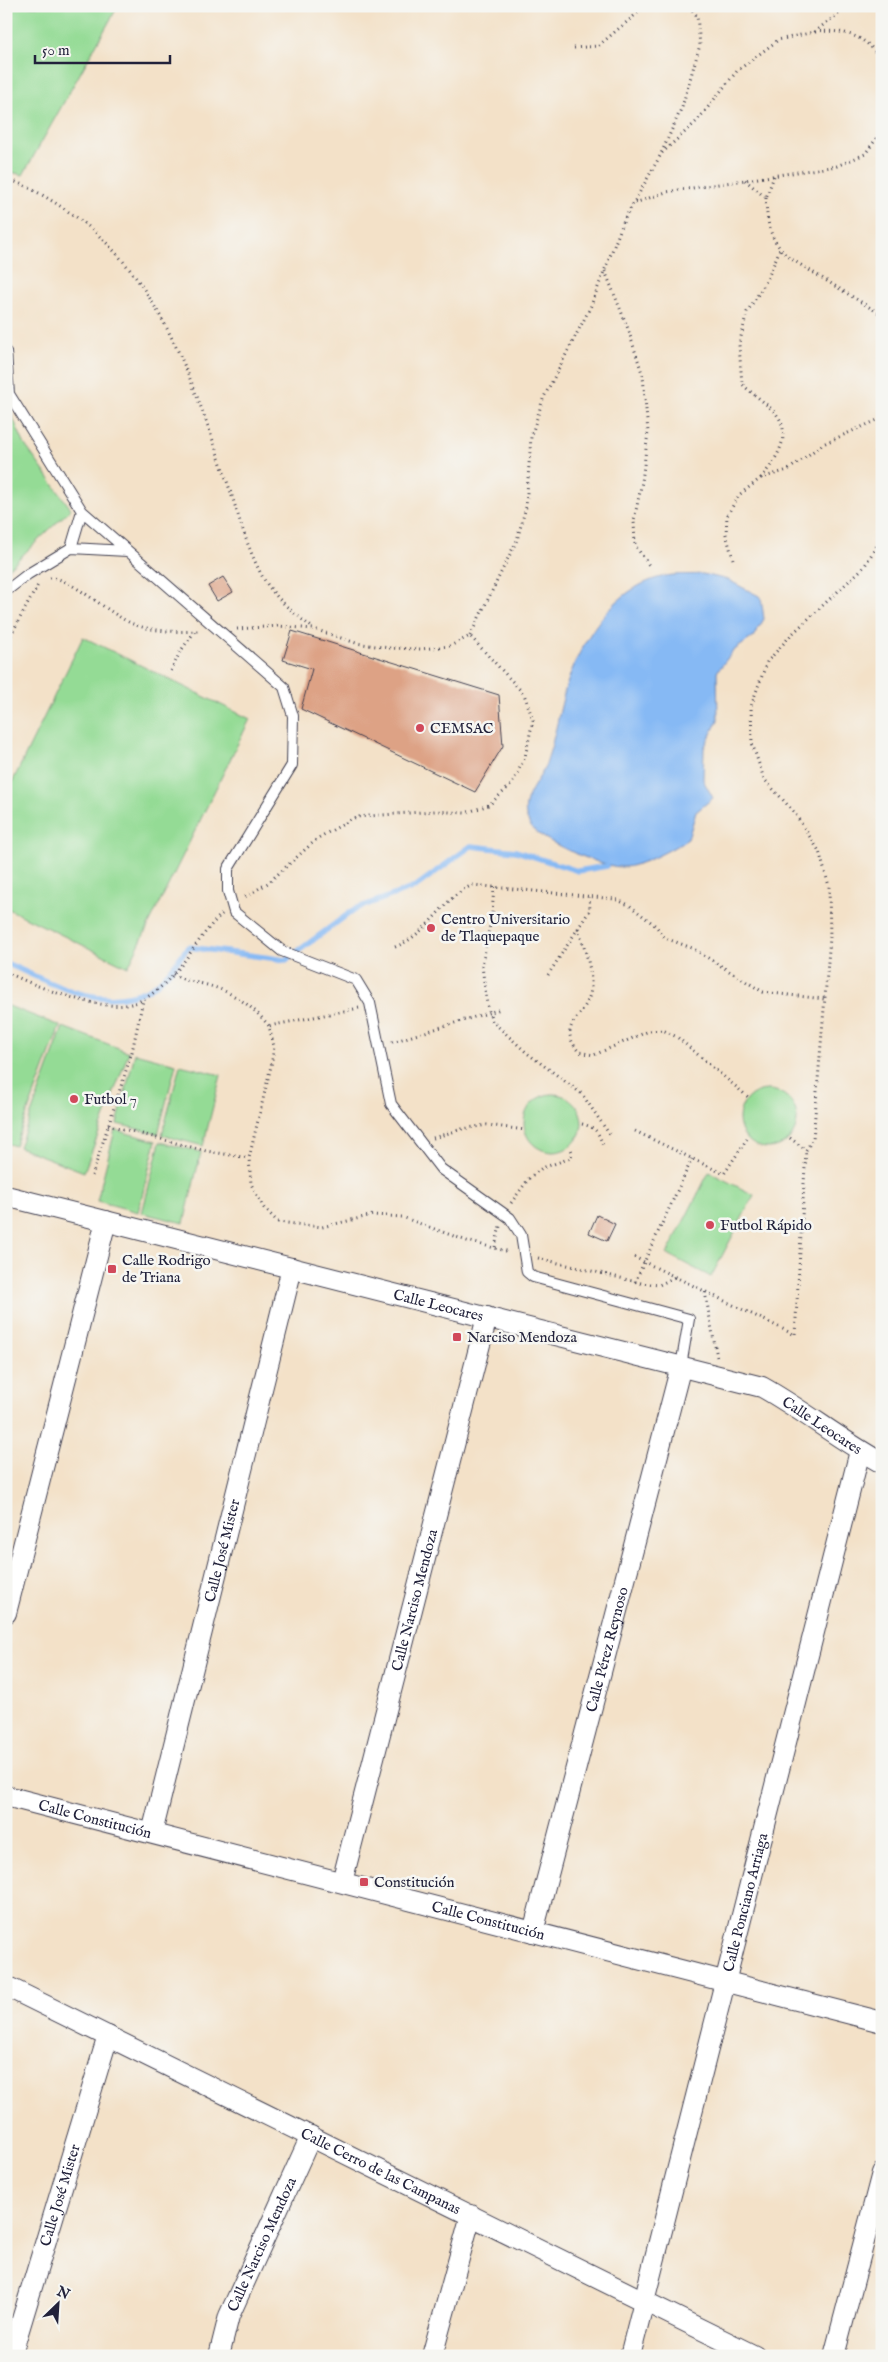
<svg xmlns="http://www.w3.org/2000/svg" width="888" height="2362" font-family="'IM FELL English',serif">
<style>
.green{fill:#94db95;stroke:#5b7e68}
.water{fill:#86b9f4;stroke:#546e98}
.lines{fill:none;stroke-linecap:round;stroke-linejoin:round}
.stream{stroke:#86b9f4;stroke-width:5.5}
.building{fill:#dda285}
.lane-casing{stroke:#413f50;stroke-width:12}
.street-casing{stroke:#413f50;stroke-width:22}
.path{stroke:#413f50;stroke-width:3;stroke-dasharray:1 4;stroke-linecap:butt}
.lane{stroke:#fff;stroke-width:10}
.street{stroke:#fff;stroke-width:20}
.poi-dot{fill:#d1495b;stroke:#f6f6f2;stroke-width:2}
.labels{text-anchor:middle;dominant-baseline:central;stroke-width:5;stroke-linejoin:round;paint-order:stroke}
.poi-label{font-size:15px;fill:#22223b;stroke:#f6f6f2;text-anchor:start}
.street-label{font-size:15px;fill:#22223b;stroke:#f6f6f2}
</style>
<rect width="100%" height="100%" fill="#f6f6f2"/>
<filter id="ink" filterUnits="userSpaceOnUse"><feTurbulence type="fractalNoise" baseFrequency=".02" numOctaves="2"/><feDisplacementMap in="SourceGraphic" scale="10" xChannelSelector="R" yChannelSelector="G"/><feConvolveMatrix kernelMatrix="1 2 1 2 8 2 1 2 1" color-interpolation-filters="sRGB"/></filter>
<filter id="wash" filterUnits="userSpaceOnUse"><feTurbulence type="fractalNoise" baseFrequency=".0096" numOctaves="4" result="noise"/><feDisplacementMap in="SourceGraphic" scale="20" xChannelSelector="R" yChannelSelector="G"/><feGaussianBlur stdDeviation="1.12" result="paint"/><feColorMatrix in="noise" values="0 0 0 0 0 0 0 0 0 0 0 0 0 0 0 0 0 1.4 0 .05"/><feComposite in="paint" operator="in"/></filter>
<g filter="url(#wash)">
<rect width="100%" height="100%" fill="#f3e1c8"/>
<path class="green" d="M6 6H118L23 175 6 171Z
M6 403 25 445 71 509 6 571Z
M83 637 250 719 128 967 6 908V795Z
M6 1005 60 1026 15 1146 6 1143Z
M63 1027 129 1052 84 1172 19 1147Z
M135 1053 176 1064 158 1134 117 1124Z
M180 1065 221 1075 203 1146 162 1135Z
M739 1119a29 29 0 1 1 58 0a29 29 0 1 1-58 0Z
M524 1123a29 29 0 1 1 58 0a29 29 0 1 1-58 0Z
M115 1130 156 1141 138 1212 97 1201Z
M160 1142 201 1152 184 1223 142 1213Z
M709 1172 754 1195 711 1277 667 1254Z"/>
<path class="water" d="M703 574 728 580 761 597 764 619 753 637 733 651 717 672 718 720 704 748 703 780 713 798 696 812 688 839C674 848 640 867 623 867 604 868 546 843 533 829 530 827 527 819 526 816 522 796 540 781 546 764 554 741 558 717 564 694 578 643 615 581 673 575 683 574 693 575 703 574Z"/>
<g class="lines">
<path class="stream" d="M6 963C49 982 101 1013 149 989 165 980 177 961 188 947L286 960 355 909 415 887 471 846 516 851 578 871 607 866"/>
</g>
<g id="blocks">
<path class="building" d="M223 577 233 592 217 601 208 586Z
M292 631 499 695 503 746 475 792 301 709 312 669 283 660Z
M597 1215 615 1224 607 1241 589 1233Z"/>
</g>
</g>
<g filter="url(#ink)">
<use href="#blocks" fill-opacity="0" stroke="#413f50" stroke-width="1"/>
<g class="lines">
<defs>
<path id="lane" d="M6 352 9 394 82 511 284 687 293 716 292 765 228 869V891L234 912 282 951 356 980 370 1003 391 1104 441 1169 510 1218 521 1235 527 1272 533 1277 689 1319 681 1366
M82 511 71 548 127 551
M6 591 28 574 71 548"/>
<g id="street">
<path id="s1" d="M6 1196 762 1387C803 1410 840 1440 882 1463"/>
<path d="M6 1613 106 1221"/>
<path id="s2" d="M6 1796 882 2022"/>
<path id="s3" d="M152 1833 292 1268"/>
<path id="s4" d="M342 1882 487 1317"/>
<path id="s5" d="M533 1932 681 1366"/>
<path id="s6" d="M6 1986 755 2356"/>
<path id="s7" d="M11 2356 108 2036"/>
<path id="s8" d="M219 2356 229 2316 311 2136"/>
<path d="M432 2356 471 2215"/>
<path id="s9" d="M630 2356 860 1451"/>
<path d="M834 2356 882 2173"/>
</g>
</defs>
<use href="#lane" class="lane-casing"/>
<use href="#street" class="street-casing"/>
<path class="path" d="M815 32C844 29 867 35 882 62
M574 48 598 46 646 6
M662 153 696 122 737 71 778 40 814 32 849 6
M6 179C30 185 59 205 79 219 165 284 197 395 231 493 240 521 250 556 265 581 277 600 296 615 313 628
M745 180 766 198 774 176
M766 198C767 224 769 238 788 257L882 315
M635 203 666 192 837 166 865 154 882 131
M882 209V227
M605 271 627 326 643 376 648 432 642 482 634 520 635 545 650 567
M882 421C873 446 874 468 882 493
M761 478C775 461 793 436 777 415 768 404 752 394 742 384L739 345 747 312 767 280 780 249
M733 559 726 534 727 516 739 495 761 478 788 470 823 444 882 418
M50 578C67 575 112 616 133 624 154 632 177 632 199 631
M237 629 278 626 314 629 356 643 389 648 421 649 450 646 470 636 524 694 533 720 525 757 512 784 489 805 465 813 435 811 356 817 318 838 268 883 243 898
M470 636 517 540 526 507 531 437 543 399 590 308 624 220 660 156 682 107 700 45 697 16 689 6
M6 644 38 585
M171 671 180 652 195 631
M494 887 492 914 482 966 487 1005 492 1021 527 1053 582 1094 610 1135
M578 928C584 948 592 967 591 988 588 1019 554 1022 579 1052L594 1055 649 1031 663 1030 677 1037 748 1097
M395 947C431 933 442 897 473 885L615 899 629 905 656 926 665 938 692 948 763 992 824 999
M6 972C35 986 99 1012 131 1004 144 1001 157 991 166 982 188 961 200 934 222 914
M173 974C184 981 191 981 203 984 230 990 252 1005 269 1026
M548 975 590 910 589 897
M359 1008 269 1026 274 1047 271 1066 249 1158 251 1184 264 1208 278 1222 322 1227 373 1215 402 1217 467 1241 510 1252
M392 1042 501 1009
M582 1124C596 1127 599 1133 603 1146
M108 1125 206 1151 249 1158
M635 1131 724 1174 747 1139
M433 1138 462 1129 487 1125 525 1130
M790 1138 806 1150 813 1139 830 938 829 886 819 851 794 812 764 779 752 743 751 706 767 662 791 635 864 567 879 542 882 533
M92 1176 132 1052 143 1000
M511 1203 530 1177 542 1168 571 1158 572 1152 570 1147
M495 1247 500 1226
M634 1257 795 1335 806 1150
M538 1258 641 1283 659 1285 675 1277
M635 1282 692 1159
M705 1292 717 1357"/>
<use href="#lane" class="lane"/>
<use href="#street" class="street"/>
</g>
</g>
<g class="poi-dot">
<circle cx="420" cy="728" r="5"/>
<circle cx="431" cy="928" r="5"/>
<circle cx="74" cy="1099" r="5"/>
<circle cx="710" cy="1225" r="5"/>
<rect x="107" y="1264" width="10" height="10" rx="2.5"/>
<rect x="452" y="1332" width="10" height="10" rx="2.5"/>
<rect x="359" y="1877" width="10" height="10" rx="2.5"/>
</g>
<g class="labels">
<g class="poi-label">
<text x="430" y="728">CEMSAC</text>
<text x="441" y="919">Centro Universitario<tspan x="441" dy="17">de Tlaquepaque</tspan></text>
<text x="84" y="1099">Futbol 7</text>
<text x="720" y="1225">Futbol Rápido</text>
<text x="122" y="1260">Calle Rodrigo<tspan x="122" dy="17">de Triana</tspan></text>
<text x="467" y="1337">Narciso Mendoza</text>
<text x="374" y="1882">Constitución</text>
</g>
<g class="street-label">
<text stroke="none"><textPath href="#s1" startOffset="446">Calle Leocares</textPath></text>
<text stroke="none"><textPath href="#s1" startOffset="851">Calle Leocares</textPath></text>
<text stroke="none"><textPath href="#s3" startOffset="291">Calle José Mister</textPath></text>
<text stroke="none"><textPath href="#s4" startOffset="291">Calle Narciso Mendoza</textPath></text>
<text stroke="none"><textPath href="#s5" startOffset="292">Calle Pérez Reynoso</textPath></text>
<text stroke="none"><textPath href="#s2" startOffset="92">Calle Constitución</textPath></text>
<text stroke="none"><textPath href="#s9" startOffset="468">Calle Ponciano Arriaga</textPath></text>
<text stroke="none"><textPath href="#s2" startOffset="498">Calle Constitución</textPath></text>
<text stroke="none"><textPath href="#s6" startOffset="418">Calle Cerro de las Campanas</textPath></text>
<text stroke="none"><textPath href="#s7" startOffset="168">Calle José Mister</textPath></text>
<text stroke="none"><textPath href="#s8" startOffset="120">Calle Narciso Mendoza</textPath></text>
</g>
</g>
<rect width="888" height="2362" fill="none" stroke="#f6f6f2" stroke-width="25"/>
<g transform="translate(58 2304) rotate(25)" stroke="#f6f6f2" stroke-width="4" paint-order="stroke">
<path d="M0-4L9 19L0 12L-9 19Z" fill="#22223b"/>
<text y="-8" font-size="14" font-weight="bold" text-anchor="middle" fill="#22223b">N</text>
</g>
<path d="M35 55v8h135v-8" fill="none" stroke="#22223b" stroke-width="2.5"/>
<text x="42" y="55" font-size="15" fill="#22223b" stroke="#f6f6f2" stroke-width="4" paint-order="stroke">50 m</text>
</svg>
